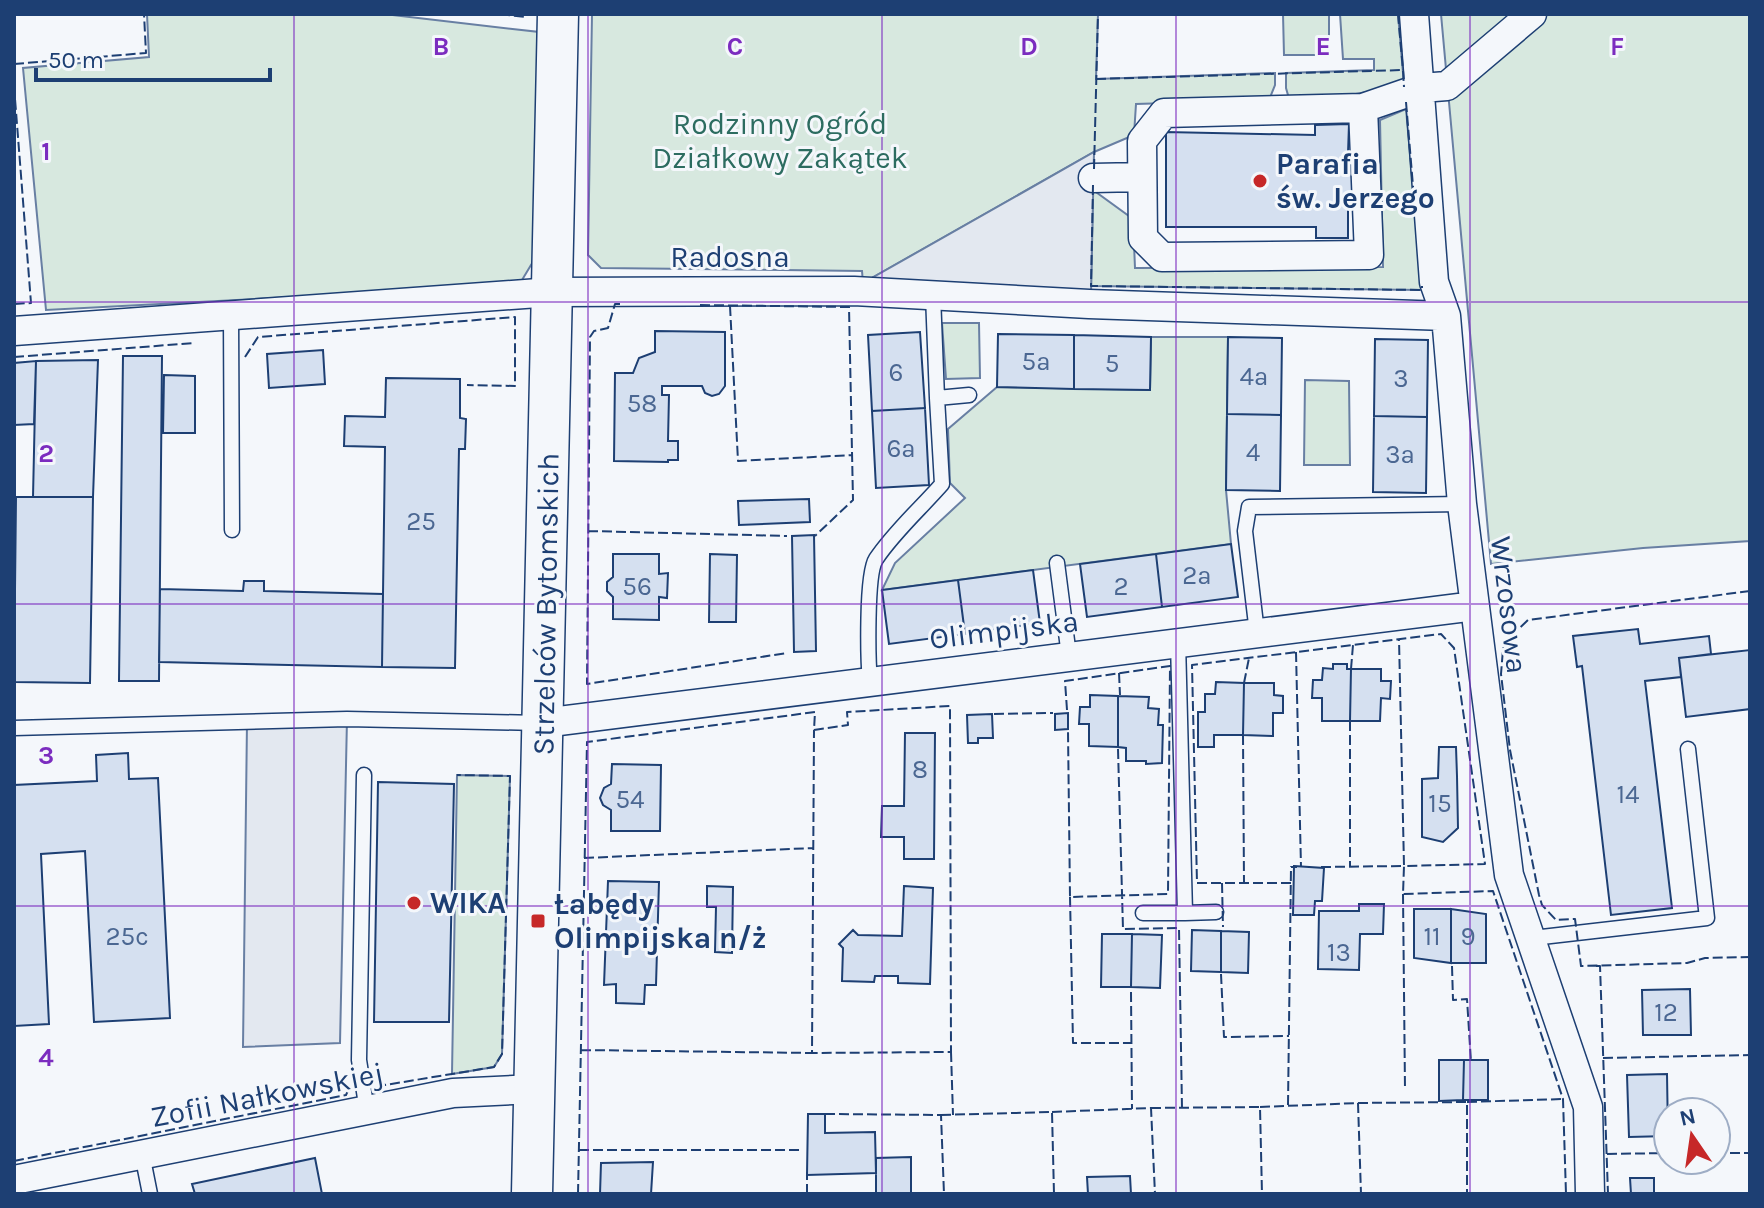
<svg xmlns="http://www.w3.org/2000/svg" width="1764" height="1208" font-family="Karla,sans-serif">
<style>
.green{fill:#d7e8df;stroke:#687fa3;stroke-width:2}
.parking{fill:#e3e8f0;stroke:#687fa3;stroke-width:2}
.building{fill:#d5e0f0;stroke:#1d3f73;stroke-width:2}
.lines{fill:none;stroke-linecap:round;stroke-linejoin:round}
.lane-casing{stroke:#1d3f73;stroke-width:17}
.street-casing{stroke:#1d3f73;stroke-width:31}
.secondary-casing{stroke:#1d3f73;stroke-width:43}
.lane{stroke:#f4f7fb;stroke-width:14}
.street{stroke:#f4f7fb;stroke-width:28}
.secondary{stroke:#f4f7fb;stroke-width:40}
.fence{stroke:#1d3f73;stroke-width:2;stroke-dasharray:10 4;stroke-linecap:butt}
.grid{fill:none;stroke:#7b2cbf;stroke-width:2;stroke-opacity:0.55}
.poi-dot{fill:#c62828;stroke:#f4f7fb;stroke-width:3}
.labels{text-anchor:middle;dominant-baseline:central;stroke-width:6;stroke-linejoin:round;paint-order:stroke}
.number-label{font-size:26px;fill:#4b6792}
.park-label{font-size:30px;fill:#2c6c60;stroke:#f4f7fb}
.poi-label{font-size:30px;font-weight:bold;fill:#1d3f73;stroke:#f4f7fb;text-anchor:start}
.street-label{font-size:30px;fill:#1d3f73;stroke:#f4f7fb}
.grid-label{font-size:26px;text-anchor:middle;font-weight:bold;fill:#7b2cbf;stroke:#f4f7fb;stroke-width:6;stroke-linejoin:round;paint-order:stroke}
</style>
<rect width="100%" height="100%" fill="#f4f7fb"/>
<path class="green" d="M147 14H384L539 32 534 260 519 285 46 310 23 68 149 57Z
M592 14H1098L1096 79 1275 73V85L1269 100 1136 104 1134 135 1094 152 863 283 862 271 601 268 588 255Z
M1283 14H1329V55H1284Z
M1340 14H1398L1404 85 1313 102H1290L1286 88V73L1374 70V59H1343Z
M1441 14H1750V541L1643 548 1491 564Z
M1406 109 1422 290 1091 286 1093 190 1133 219 1135 268 1383 267 1380 120Z
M942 323H979L980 378 946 379Z
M1151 337H1228L1226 490 1231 544 882 590 895 563 965 498 950 483 948 429 997 387 1150 390Z
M1305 380 1349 381 1350 465H1304Z
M457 775 510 776 502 1054 494 1067 452 1074Z"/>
<path class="parking" d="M1094 152 1091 294 863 283Z
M347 719 340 1043 243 1047 247 722Z"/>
<path class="building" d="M1349 124 1348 154 1355 155 1354 207H1348V238H1316V227H1166V132L1315 135V125Z
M655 331 725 332V386L719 394 712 396 705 393 702 386H662V395H669L668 441H678V460H668V462L614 461 615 373H633L639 358 655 352Z
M920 332 925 408 872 411 868 335Z
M998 334 1074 335V389L997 387Z
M1074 335 1151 337 1150 390 1074 389Z
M1228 337 1282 338 1281 415 1227 414Z
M1375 339 1428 340 1427 417 1374 416Z
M323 350 325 384 269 388 267 354Z
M123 356H162L159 681H119Z
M98 360 93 497H33L36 361Z
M36 361 34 424 14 425V363Z
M164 375 195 376V433H163Z
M386 378 460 379V418L466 419 465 449H459L455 668 382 667 385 447 344 446 345 416 385 417Z
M925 408 929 485 876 488 872 411Z
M1227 414 1281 415 1280 491 1226 490Z
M1374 416 1427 417 1426 493 1373 492Z
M16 497H93L90 683 14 682Z
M809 499 810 522 739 525 738 501Z
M814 535 816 651 794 652 792 536Z
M1231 544 1238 597 1162 607 1156 554Z
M613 554H659V574L668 573 667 598 659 597V620L613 619V597L607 591V582L613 577Z
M710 554 737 555 736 622H709Z
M1156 554 1162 607 1087 617 1080 564Z
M1033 570 1040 623 965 634 958 580Z
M958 580 965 634 889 644 882 590Z
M244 581H264V591L383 594 382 667 159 662 160 589 243 591Z
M1638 629 1640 644 1709 636 1711 654 1679 658 1681 677 1645 681 1672 908 1611 915 1582 666 1577 667 1573 636Z
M1750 650V709L1686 717 1679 658Z
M1333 664H1347V669H1351L1350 721H1322V698H1312L1313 680H1322L1323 668 1333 669Z
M1351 669H1381V681H1391L1390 699 1381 698 1380 721H1350Z
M1216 682 1244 683 1243 735H1214V747H1198V712H1205V694H1215Z
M1244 683H1274V695L1283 696V713H1273V736L1243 735Z
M1090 695 1118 696V747L1089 746V724H1079L1080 707H1090Z
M1118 696 1149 697 1148 708 1159 709 1158 725H1163L1162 763 1146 764V761H1126V748L1118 747Z
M1068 713V729L1055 730V714Z
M992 714 993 738H978V743H968L967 715Z
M905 733H935L934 859H904V837H881L882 806H904Z
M1439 747H1456L1457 776 1458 828 1443 842 1422 837V779L1438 778Z
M128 753 129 779 158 778 170 1018 94 1022 85 851 41 854 49 1024 14 1026V785L97 781 96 755Z
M612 764 661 765 660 831H611V810L603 805 600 798 604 788 611 784Z
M378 782 454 784 449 1022H374Z
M1294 866 1324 868 1322 901H1315L1314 915H1293Z
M608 881 659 882 656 985H645L644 1004 616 1003V984L604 985Z
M707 886 733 887 732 953 715 952 716 907H707Z
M904 886 933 888 930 984 898 983V976H875L874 982 842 981 843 948 839 944 853 930 858 935 902 936Z
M1359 904H1384L1383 934H1360L1359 970 1318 969 1319 911H1359Z
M1414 909H1451V963L1414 958Z
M1451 909 1486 914V963H1451Z
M1192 930 1221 931V972L1191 971Z
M1221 931 1249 932 1248 973 1221 972Z
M1102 934H1132L1131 987H1101Z
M1132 934 1162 935 1160 988 1131 987Z
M1690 989 1691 1035H1643L1642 990Z
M1439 1060H1464L1463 1100 1439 1101Z
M1464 1060H1488V1100H1463Z
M1667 1074 1668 1136 1629 1137 1627 1075Z
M808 1114H825V1133L875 1132 876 1173 807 1175Z
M911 1157V1194H876V1158Z
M315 1158 322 1194H195L192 1184Z
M653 1162 651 1194H600L601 1163Z
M1130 1176 1131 1194H1088L1087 1177Z
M1630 1178H1654V1194H1631Z"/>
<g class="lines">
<defs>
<path id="lane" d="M933 295 937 398
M231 315 232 530
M1057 563 1069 656
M1257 633 1245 531 1249 507 1462 504
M1178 642 1185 913 1216 912
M870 682C868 661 866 574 876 559 894 532 921 508 942 484L937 398 969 395
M14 728 347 719 538 723
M364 775 359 1060 367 1111
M1143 913H1185
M1533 938 1707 918 1688 749
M142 1154 150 1194"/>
<path id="street" d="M1414 14 1434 282 1446 316 1462 504 1509 875 1588 1107 1590 1194
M1363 108 1369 255 1162 257 1143 238 1142 141 1164 113Z
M1363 108 1421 88 1447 86 1532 14
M1093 178 1141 177
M14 331 552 292 854 291 1089 304 1446 316
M543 723 1475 606
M14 1180 453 1093 534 1089"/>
<path id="secondary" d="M532 1194 558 14"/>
</defs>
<use href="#lane" class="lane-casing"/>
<use href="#street" class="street-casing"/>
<use href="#secondary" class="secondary-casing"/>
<use href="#lane" class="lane"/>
<use href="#street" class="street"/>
<use href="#secondary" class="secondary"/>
<path class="fence" d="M500 14 525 17V14
M1398 14 1403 70
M14 64 146 53 144 14
M1096 79 1403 70 1404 87
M14 86 31 303 14 304
M1406 102 1415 210
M1094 169 1098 14
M1093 185 1091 286 1422 290V286
M620 304H615L608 328 594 331 590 337 587 684 787 653
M700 305 849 307 853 500 815 536
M730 306 738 461 852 455
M14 357 194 343
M245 357 258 337 515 317V386L467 385
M588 531 787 536
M1750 591 1528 620 1507 640 1503 649 1501 674 1510 750 1539 895 1542 905 1556 920 1575 919 1581 966 1687 963 1705 958 1750 957
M1296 652 1301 867
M1351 669 1353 645
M1119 673 1120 695
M1244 683 1249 658
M1067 710 1065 681 1170 666 1168 894 1070 897 1068 731
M994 714 1053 713
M1350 721V867
M1243 735 1244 883
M1118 749 1123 929 1179 928 1182 1108
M584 858 813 848
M1321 867 1404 866 1399 639
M1222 883 1223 927
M1291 883H1197L1192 665 1441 634 1454 648 1485 864 1404 866 1403 894 1493 891 1563 1099 1566 1194
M1403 894 1405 1089
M1070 897 1073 1043H1131
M1452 966 1453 1000 1467 999 1471 1062
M1596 966H1600L1608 1194
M1221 974 1224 1037 1289 1036
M1131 992 1132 1109
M581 1050 812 1053 814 730
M951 1052 953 1115
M1603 1058 1750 1055
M377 1081 385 1085 494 1067 502 1054 510 776 457 775
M1467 1102 1563 1099
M1358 1103 1467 1102V1194
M1288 1105 1291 867H1297
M1260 1107 1358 1103 1361 1194
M1151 1108 1260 1107 1262 1194
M1052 1112 1151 1108 1155 1194
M825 1114 941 1115 944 1194
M941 1115 1052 1112 1054 1194
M579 1150H802
M1716 1153H1750
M1607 1154 1668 1153
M14 1161 346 1095 350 1086
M578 1194 587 742 815 712 814 730 848 725 847 712 950 706 951 1052 812 1053
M807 1194V1175"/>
</g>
<path class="grid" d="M294 14V1194M588 14V1194M882 14V1194M1176 14V1194M1470 14V1194M14 302H1750M14 604H1750M14 906H1750"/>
<g class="poi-dot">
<circle cx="1260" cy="181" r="8"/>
<circle cx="414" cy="903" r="8"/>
<rect x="530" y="913" width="16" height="16" rx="4"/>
</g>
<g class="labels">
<g class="number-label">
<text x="1036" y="361">5a</text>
<text x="1112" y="363">5</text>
<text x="896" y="372">6</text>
<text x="1254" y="376">4a</text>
<text x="1401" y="378">3</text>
<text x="642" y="403">58</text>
<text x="901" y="448">6a</text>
<text x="1253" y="452">4</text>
<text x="1400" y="454">3a</text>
<text x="421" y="521">25</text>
<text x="1197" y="575">2a</text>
<text x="637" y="586">56</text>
<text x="1121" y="586">2</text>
<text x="920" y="769">8</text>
<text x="1628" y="794">14</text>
<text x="630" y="799">54</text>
<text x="1440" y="803">15</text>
<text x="127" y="936">25c</text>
<text x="1432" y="936">11</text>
<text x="1468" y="936">9</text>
<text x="1339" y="952">13</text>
<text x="1666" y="1012">12</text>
</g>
<g class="park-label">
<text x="780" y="124">Rodzinny Ogród<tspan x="780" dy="34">Działkowy Zakątek</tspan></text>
</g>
<g class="poi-label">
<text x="1276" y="164">Parafia<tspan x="1276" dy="34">św. Jerzego</tspan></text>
<text x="430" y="903">WIKA</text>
<text x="554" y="904">Łabędy<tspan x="554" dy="34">Olimpijska n/ż</tspan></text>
</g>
<g class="street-label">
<text x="730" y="257">Radosna</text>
<text transform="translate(546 604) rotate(-89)">Strzelców Bytomskich</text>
<text transform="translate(1509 605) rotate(83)">Wrzosowa</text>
<text transform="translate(1004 630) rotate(-7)">Olimpijska</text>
<text transform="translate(267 1095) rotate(-11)">Zofii Nałkowskiej</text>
</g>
</g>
<g class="grid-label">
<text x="441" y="55">B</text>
<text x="735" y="55">C</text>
<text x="1029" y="55">D</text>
<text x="1323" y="55">E</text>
<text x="1617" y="55">F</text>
<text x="46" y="160">1</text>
<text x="46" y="462">2</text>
<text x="46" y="764">3</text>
<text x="46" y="1066">4</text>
</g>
<rect width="1764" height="1208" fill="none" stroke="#1d3f73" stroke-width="32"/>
<g transform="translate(1692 1136) rotate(347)"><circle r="38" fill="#f4f7fb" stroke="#9eadc5" stroke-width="2"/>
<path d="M0-6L14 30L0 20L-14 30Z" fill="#c62828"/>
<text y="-12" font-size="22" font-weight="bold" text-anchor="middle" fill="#1d3f73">N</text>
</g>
<path d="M36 68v12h234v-12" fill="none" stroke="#1d3f73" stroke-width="4"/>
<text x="48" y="68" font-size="24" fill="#1d3f73" stroke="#f4f7fb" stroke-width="6" paint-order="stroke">50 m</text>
</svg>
